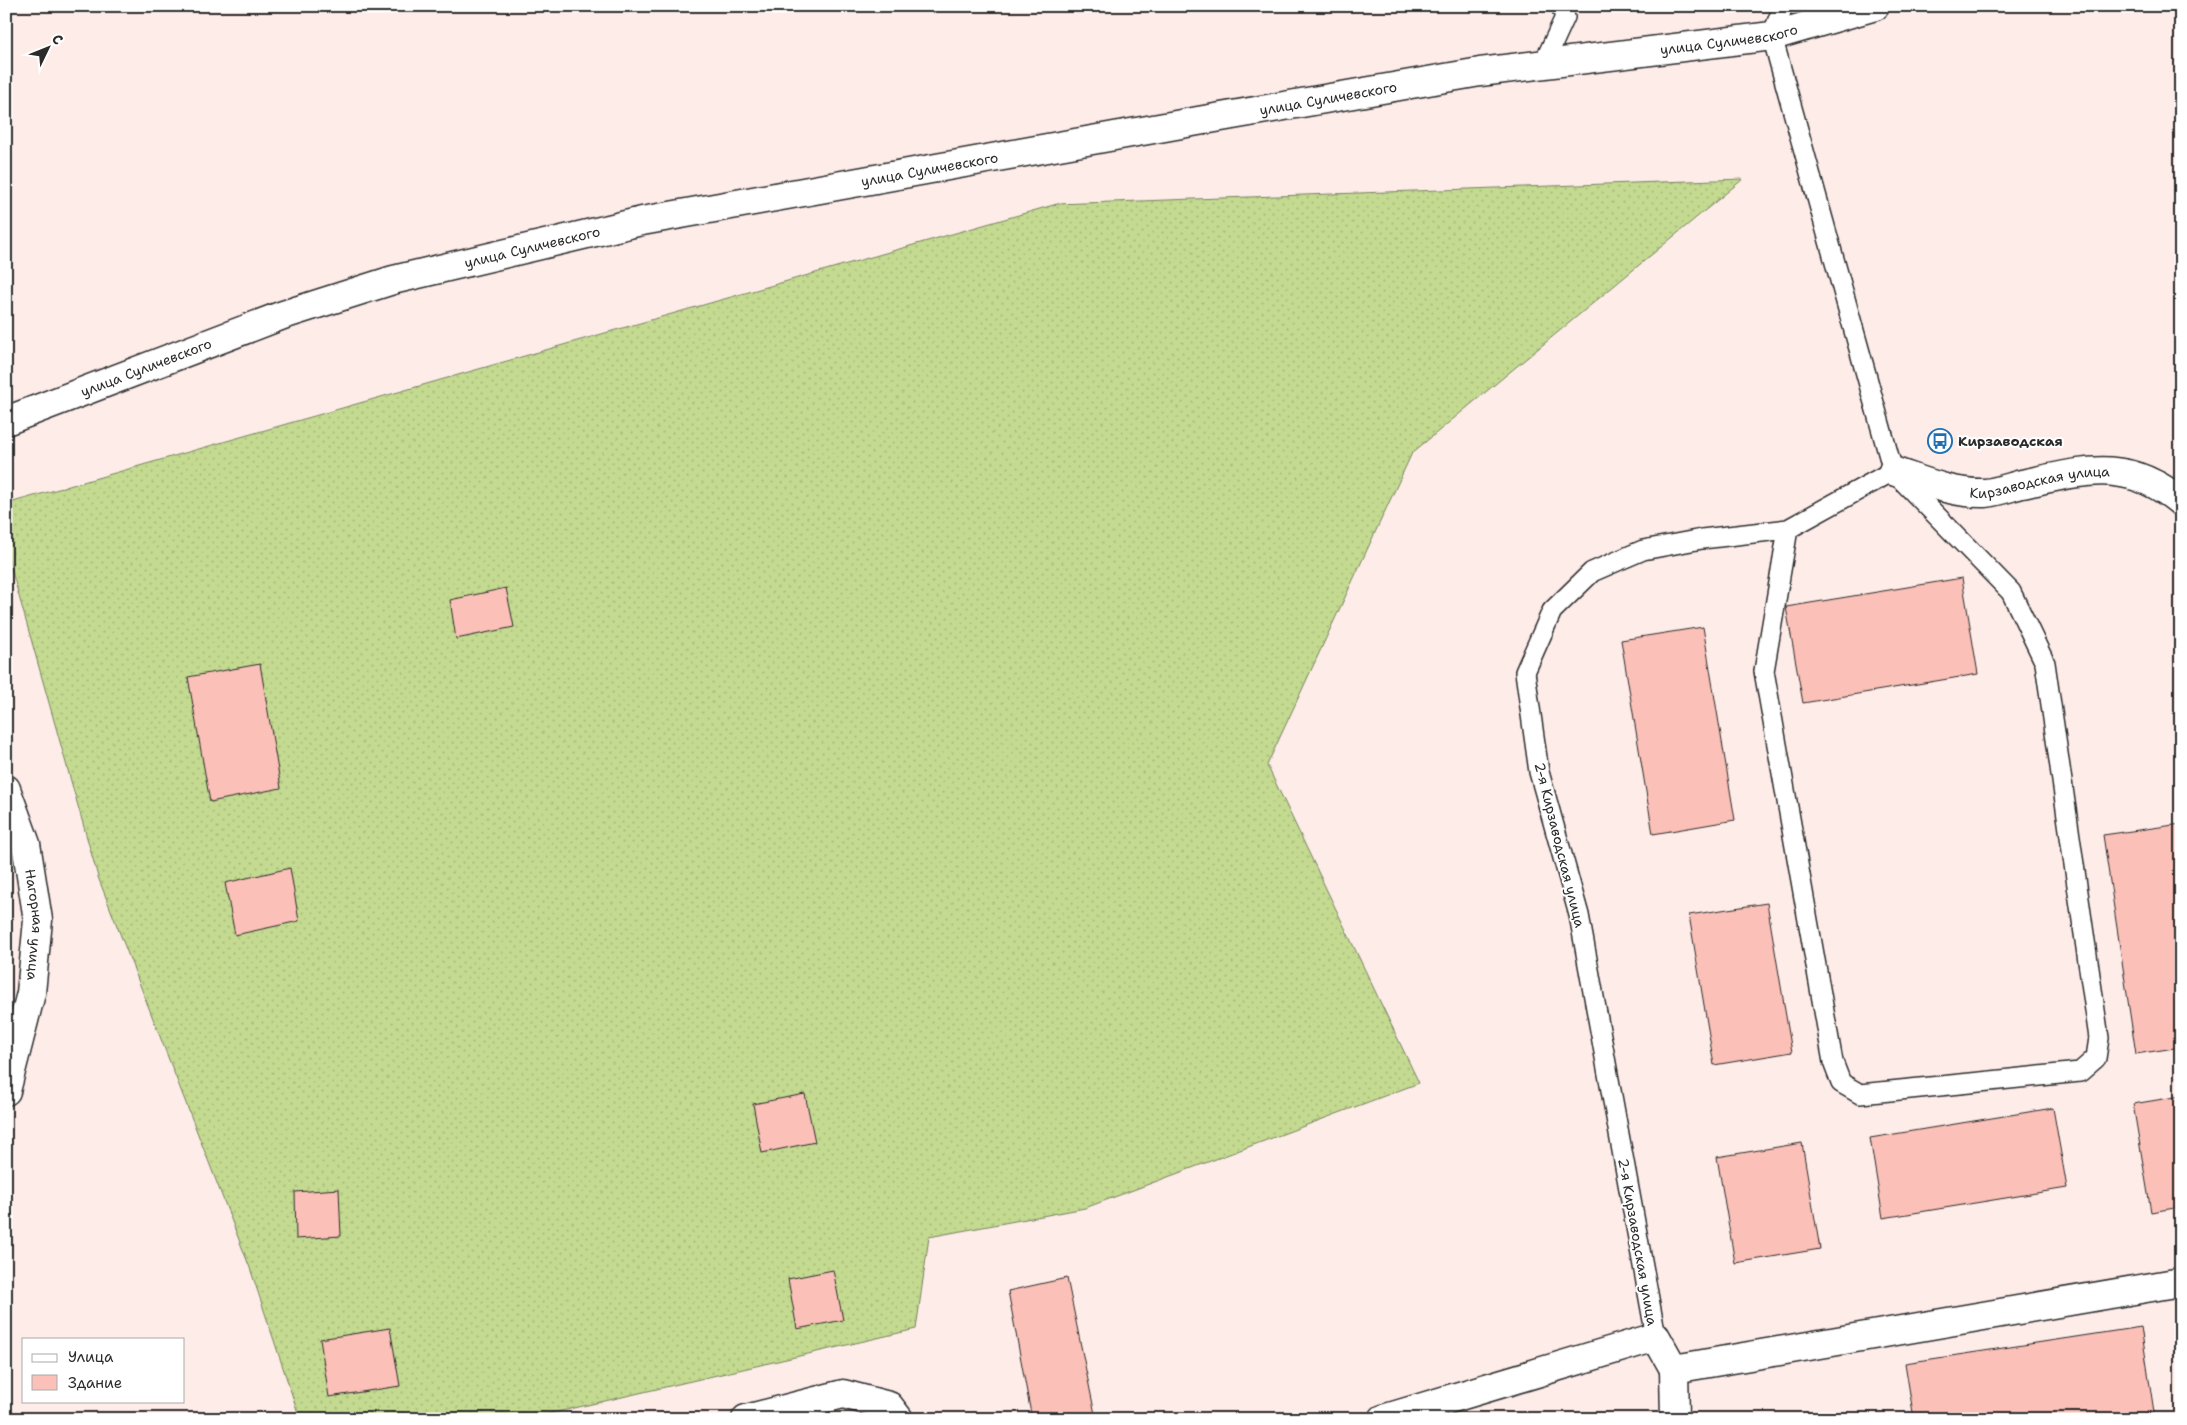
<svg xmlns="http://www.w3.org/2000/svg" width="2187" height="1425" font-family="'Shantell Sans',sans-serif">
<style>
.grass{fill:url(#grass-dots);stroke:#77825e}
.building{fill:#fbc0b7;stroke:#2b2b2b}
.lines{fill:none;stroke-linecap:round;stroke-linejoin:round}
.lane-casing{stroke:#2b2b2b;stroke-width:22}
.street-casing{stroke:#2b2b2b;stroke-width:31}
.secondary-casing{stroke:#2b2b2b;stroke-width:31}
.lane{stroke:#fff;stroke-width:19}
.street{stroke:#fff;stroke-width:28}
.secondary{stroke:#fff;stroke-width:28}
.labels{text-anchor:middle;dominant-baseline:central;stroke-width:4;stroke-linejoin:round;paint-order:stroke}
.street-label{font-size:14px;fill:#2b2b2b;stroke:#fff}
.poi-label{font-size:14px;font-weight:bold;fill:#2b2b2b;stroke:#fff;text-anchor:start}
</style>
<defs>
<pattern id="grass-dots" width="8" height="8" patternUnits="userSpaceOnUse" patternTransform="scale(1.25)"><rect width="8" height="8" fill="#c3da90"/><path d="M2 2h.1M6 6h.1" fill="none" stroke="#a8bb7c" stroke-width="1.8" stroke-linecap="round"/></pattern>
</defs>
<rect width="100%" height="100%" fill="#feece9"/>
<filter id="ink" filterUnits="userSpaceOnUse"><feTurbulence type="fractalNoise" baseFrequency=".02" numOctaves="2"/><feDisplacementMap in="SourceGraphic" scale="10" xChannelSelector="R" yChannelSelector="G"/><feConvolveMatrix kernelMatrix="1 2 1 2 8 2 1 2 1" color-interpolation-filters="sRGB"/></filter>
<g filter="url(#ink)">
<path class="grass" d="M1743 179 1412 453 1267 765 1419 1083 1085 1208 929 1237 916 1329 527 1419H300L250 1268 98 877 6 550V504L1057 204Z"/>
<path class="building" d="M1962 578 1978 674 1803 703 1786 607Z
M506 588 514 627 456 639 450 600Z
M1703 627 1735 820 1653 834 1621 640Z
M260 664 281 788 210 802 188 677Z
M2181 824V1047L2136 1054 2103 835Z
M290 868 299 921 235 935 225 883Z
M1767 903 1792 1052 1714 1065 1689 915Z
M805 1094 815 1142 762 1153 753 1104Z
M2181 1096V1207L2151 1212 2133 1104Z
M2053 1108 2067 1188 1883 1218 1870 1138Z
M1802 1143 1820 1249 1735 1263 1717 1157Z
M339 1189 341 1236 296 1239 295 1192Z
M833 1270 843 1320 797 1329 788 1279Z
M1067 1278 1096 1419H1032L1008 1291Z
M2141 1327 2154 1412 2107 1419H1914L1905 1363Z
M390 1328 400 1386 329 1397 320 1339Z"/>
<g class="lines">
<defs>
<path id="lane" d="M1783 6 1772 36 1893 471 2011 592 2045 663 2099 1038 2096 1058 2080 1072 1860 1094 1841 1083 1833 1062 1764 671 1788 529
M1543 65 1565 17 1561 6
M1656 1337 1579 915 1539 772 1525 672 1552 611 1592 572 1643 550 1702 539 1788 529 1893 471"/>
<g id="street">
<path id="s1" d="M1893 471C1923 481 1953 494 1985 493 1997 492 2010 487 2022 484 2084 471 2127 457 2181 502"/>
<path id="s2" d="M6 789 26 844 38 920 31 993 6 1091"/>
<path d="M1674 1369 1675 1419"/>
<path d="M746 1419 843 1394 889 1406 899 1419"/>
<path d="M1383 1419 1656 1337 1674 1369 2181 1282"/>
</g>
<g id="secondary">
<path id="s3" d="M6 421 283 315 393 280 642 221 1198 121 1480 72 1772 36 1875 6"/>
</g>
</defs>
<use href="#lane" class="lane-casing"/>
<use href="#street" class="street-casing"/>
<use href="#secondary" class="secondary-casing"/>
<use href="#lane" class="lane"/>
<use href="#street" class="street"/>
<use href="#secondary" class="secondary"/>
</g>
</g>
<defs>
<symbol id="bus-ring" viewBox="-11 -11 22 22"><circle r="9.5" fill="#fff" stroke="#1f6fb2" stroke-width="1.5"/><path d="M-5-6H5V4H4V6H2V4H-2V6H-4V4H-5ZM-3.5-4V0h7V-4ZM-3.5 1.2v1.5H-2V1.2ZM2 1.2v1.5H3.5V1.2Z" fill="#1f6fb2"/></symbol>
</defs>
<g fill-rule="evenodd">
<use href="#bus-ring" x="1926" y="427" width="28" height="28"/>
</g>
<g class="labels">
<g class="street-label">
<text stroke="none"><textPath href="#s3" startOffset="1770">улица Суличевского</textPath></text>
<text stroke="none"><textPath href="#s3" startOffset="1365">улица Суличевского</textPath></text>
<text stroke="none"><textPath href="#s3" startOffset="960">улица Суличевского</textPath></text>
<text stroke="none"><textPath href="#s3" startOffset="555">улица Суличевского</textPath></text>
<text stroke="none"><textPath href="#s3" startOffset="150">улица Суличевского</textPath></text>
<text stroke="none"><textPath href="#s1" startOffset="151">Кирзаводская улица</textPath></text>
<text transform="translate(1560 845) rotate(76)">2-я Кирзаводская улица</text>
<text stroke="none"><textPath href="#s2" startOffset="140">Нагорная улица</textPath></text>
<text transform="translate(1638 1242) rotate(80)">2-я Кирзаводская улица</text>
</g>
<g class="poi-label">
<text x="1958" y="441">Кирзаводская</text>
</g>
</g>
<rect width="2187" height="1425" fill="none" stroke="#fff" stroke-width="25"/>
<rect x="12" y="12" width="2162" height="1400" fill="none" stroke="#2b2b2b" stroke-width="2" filter="url(#ink)"/>
<rect x="22" y="1338" width="162" height="65" fill="#ffffff" stroke="#aaaaaa"/>
<rect x="32" y="1354" width="25" height="8" fill="#ffffff" stroke="#aaaaaa"/>
<text x="68" y="1362" font-size="15" fill="#2b2b2b">Улица</text>
<rect x="32" y="1375" width="25" height="15" fill="#fbc0b7" stroke="#aaaaaa"/>
<text x="68" y="1388" font-size="15" fill="#2b2b2b">Здание</text>
<g transform="translate(48 48) rotate(47)" stroke="#ffffff" stroke-width="4" paint-order="stroke">
<path d="M0-4L9 19L0 12L-9 19Z" fill="#2b2b2b"/>
<text y="-8" font-size="14" font-weight="bold" text-anchor="middle" fill="#2b2b2b">С</text>
</g>
</svg>
